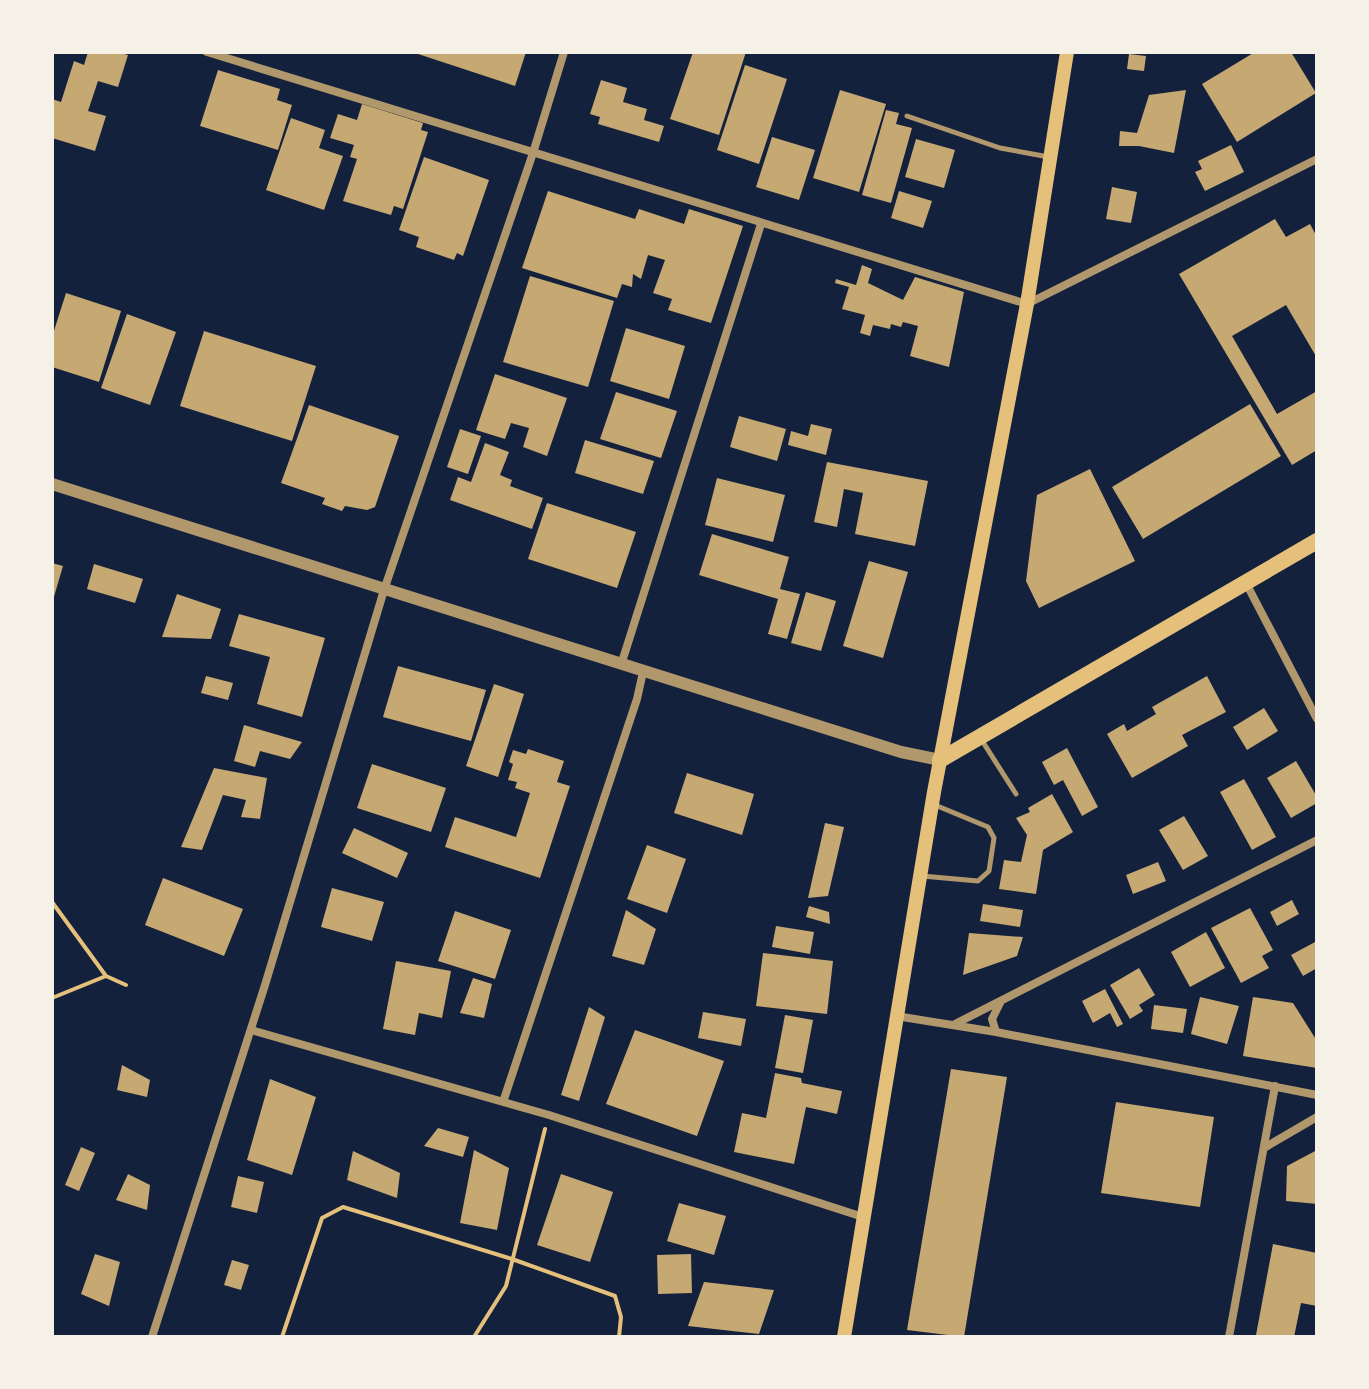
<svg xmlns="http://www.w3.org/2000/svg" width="1369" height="1389" font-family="Lato,sans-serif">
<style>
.building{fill:#c6a872}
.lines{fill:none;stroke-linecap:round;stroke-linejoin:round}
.path{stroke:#e5c07b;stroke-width:4}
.service{stroke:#b1986c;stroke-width:5}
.minor{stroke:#b1986c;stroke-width:8}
.tertiary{stroke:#b1986c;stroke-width:12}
.secondary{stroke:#e5c07b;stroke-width:14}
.primary{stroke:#e5c07b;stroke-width:16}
</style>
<rect width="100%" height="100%" fill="#14213d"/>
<path class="building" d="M88 52H117L128 55 118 87 98 81 88 111 106 116 95 151 52 138V99L61 102 74 61 84 65Z
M412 52H526L515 86Z
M693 52H746L719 135 670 119Z
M1255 52H1291L1316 93 1237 142 1202 84Z
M1129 54 1146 56 1144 71 1127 69Z
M745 65 787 79 759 164 717 150Z
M218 70 280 89 277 100 292 105 278 150 200 126Z
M601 80 627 88 623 102 647 109 644 120 664 126 659 142 598 124 600 117 590 114Z
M840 90 886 104 859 192 813 178Z
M1186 90 1174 153 1139 146H1119L1120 131 1137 133 1149 95Z
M362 104 423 123 421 130 428 132 403 209 394 206 391 215 343 201 357 159 350 157 354 145 330 138 338 114 357 120Z
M886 110 899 113 896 124 912 128 891 203 862 195Z
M291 118 325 130 319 148 343 156 324 210 266 190Z
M772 137 815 150 799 200 756 187Z
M916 139 955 150 944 188 905 177Z
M1231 145 1244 172 1205 191 1195 172 1202 169 1198 161Z
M424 157 489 180 463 256 457 253 454 260 416 247 419 237 399 230Z
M1112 187 1137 192 1131 223 1106 219Z
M548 191 635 219 639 209 684 224 689 209 743 226 711 323 668 310 672 299 653 293 665 260 648 255 641 279 633 274 632 287 622 284 617 298 522 268Z
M899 191 932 201 923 228 891 218Z
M1275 219 1286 237 1310 224 1317 237V358L1286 305 1232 336 1277 414 1317 391V450L1292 465 1179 274Z
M862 265 872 269 868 283 903 300 915 277 964 292 949 367 910 356 918 326 903 322 901 327 891 324 890 329 873 325 870 336 860 333 865 315 842 309 849 287 835 283 836 279 856 285Z
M530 276 614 301 588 387 503 362Z
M66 293 121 311 99 382 52 367V337Z
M127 314 176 332 150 405 101 388Z
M626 328 685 346 669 399 610 381Z
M204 331 316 366 292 441 180 406Z
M495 374 567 398 547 456 523 447 529 428 511 423 505 439 476 430Z
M616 392 677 411 661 458 600 439Z
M1250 404 1281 456 1143 539 1112 487Z
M309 405 399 436 375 507 367 510 345 506 342 511 322 504 325 498 281 483Z
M739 416 786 429 777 461 730 447Z
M811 424 832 429 826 455 788 445 791 431 808 436Z
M460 429 481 436 468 474 447 467Z
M585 440 654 461 643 494 575 473Z
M485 443 509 452 500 475 512 480 510 486 543 498 532 529 450 500 458 477 471 482Z
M827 462 928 481 915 546 855 534 863 493 844 489 837 527 814 522Z
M1090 469 1135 561 1039 608 1026 581 1037 495Z
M717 478 785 495 773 542 705 525Z
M547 503 636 532 617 588 528 559Z
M712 534 789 557 780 589 800 594 787 639 768 634 778 599 699 575Z
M869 561 908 572 883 658 843 646Z
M52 563 63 566 53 600H52Z
M94 564 143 579 135 603 87 589Z
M806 592 836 601 821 651 791 643Z
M177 594 221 609 211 639 162 637Z
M239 614 325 638 302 717 257 704 270 657 229 646Z
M398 666 486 690 471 741 383 717Z
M206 676 233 683 228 700 201 693Z
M1207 676 1226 712 1182 735 1188 746 1132 778 1107 734 1124 724 1127 731 1156 714 1152 707Z
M494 684 524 694 498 777 466 766Z
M1264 708 1278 731 1247 750 1233 727Z
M244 725 302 742 290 759 260 751 255 767 234 761Z
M1067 748 1098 807 1082 816 1063 780 1054 785 1042 762Z
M528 749 564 761 557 782 570 786 540 878 445 847 455 817 516 837 530 793 515 788 517 782 508 780 513 764 509 762 513 750 526 754Z
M1296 761 1317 797V803L1291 818 1267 778Z
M372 764 446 788 431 832 357 808Z
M214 768 267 778 260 819 241 817 246 800 223 795 202 850 181 847Z
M687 773 754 794 742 835 674 813Z
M1244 779 1276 837 1252 850 1220 792Z
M1052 794 1073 832 1043 850 1036 894 999 889 1004 860 1021 862 1027 835 1016 818 1030 812 1028 808Z
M1184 816 1208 856 1183 870 1159 830Z
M825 823 844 827 828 896 808 898Z
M354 828 408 853 397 878 342 853Z
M647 845 686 859 667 913 627 899Z
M1158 862 1166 881 1133 894 1126 875Z
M163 878 243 909 224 956 145 925Z
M332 888 384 902 372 941 321 927Z
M1292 900 1299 914 1277 926 1270 912Z
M983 904 1023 910 1020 927 980 921Z
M809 906 829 912 830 924 806 917Z
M1250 908 1273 950 1262 956 1269 968 1241 983 1211 928Z
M626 910 656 929 644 965 612 956Z
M455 911 511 930 495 979 438 961Z
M776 926 814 932 810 954 772 947Z
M1206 932 1225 968 1190 987 1171 952Z
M969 933 1023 937 1017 956 963 975Z
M1315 942 1317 968 1303 976 1291 955Z
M763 953 833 961 827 1014 756 1006Z
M396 961 451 971 442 1018 419 1013 415 1035 383 1029Z
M1139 968 1155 995 1139 1005 1143 1011 1130 1019 1110 985Z
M473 978 492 984 484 1018 460 1013Z
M1105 989 1123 1024 1117 1027 1110 1013 1093 1023 1082 1001Z
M1200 997 1239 1006 1227 1044 1191 1034Z
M1253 997 1293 1003 1317 1041V1068L1243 1056Z
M1154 1005 1187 1009 1183 1033 1151 1029Z
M589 1007 605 1017 579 1101 561 1095Z
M703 1012 746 1019 741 1046 698 1038Z
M785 1015 813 1020 803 1073 775 1068Z
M635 1030 724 1061 697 1136 606 1104Z
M122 1065 150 1080 147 1097 117 1090Z
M951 1069 1007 1077 964 1337 907 1330Z
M775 1073 801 1078 802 1083 842 1091 837 1114 806 1107 794 1164 734 1152 742 1113 766 1118Z
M270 1079 316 1097 292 1175 247 1160Z
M1116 1102 1214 1117 1200 1207 1101 1193Z
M438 1128 469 1137 463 1157 424 1146Z
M81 1147 95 1153 79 1191 65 1185Z
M474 1150 509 1168 497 1230 460 1223Z
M1317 1150V1204L1286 1201 1287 1166Z
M353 1151 400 1173 397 1198 347 1180Z
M128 1174 150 1185 147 1210 116 1200Z
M561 1174 613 1192 590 1262 537 1245Z
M238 1176 264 1182 257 1213 231 1207Z
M679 1203 726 1216 714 1255 667 1241Z
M1273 1244 1317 1253V1306L1301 1303 1294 1337 1256 1335Z
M95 1254 120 1262 109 1306 81 1294Z
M691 1254 692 1293 658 1294 657 1255Z
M232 1260 249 1265 241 1290 224 1285Z
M704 1282 774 1290 759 1334 688 1326Z"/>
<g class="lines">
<path class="path" d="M52 902 106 976
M52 998 106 976 126 985
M282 1337 322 1218 343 1207 512 1259 615 1296 621 1317 619 1337
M474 1337 506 1286 545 1129"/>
<path class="service" d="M907 116 1000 148 1049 157
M981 739 1016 794
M922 876 978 881 989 871 994 838 988 827 935 805"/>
<path class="minor" d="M207 52 1027 304 1317 159
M1246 583 1317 719
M621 665 761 224
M896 1016 996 1032 1317 1095
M955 1024 1317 840
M251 1030 549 1115 863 1217
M996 1032 992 1019 1001 1001
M503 1102 637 699 643 672
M1264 1148 1317 1117
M152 1337 265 985 384 590 533 153 564 52
M1229 1337 1275 1086"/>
<path class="tertiary" d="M52 484 901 752 940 760"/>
<path class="secondary" d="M844 1337 934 792 1027 304 1067 52"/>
<path class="primary" d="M940 760 1317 541"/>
</g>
<rect width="1369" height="1389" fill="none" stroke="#f6f1e7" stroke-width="108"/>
</svg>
